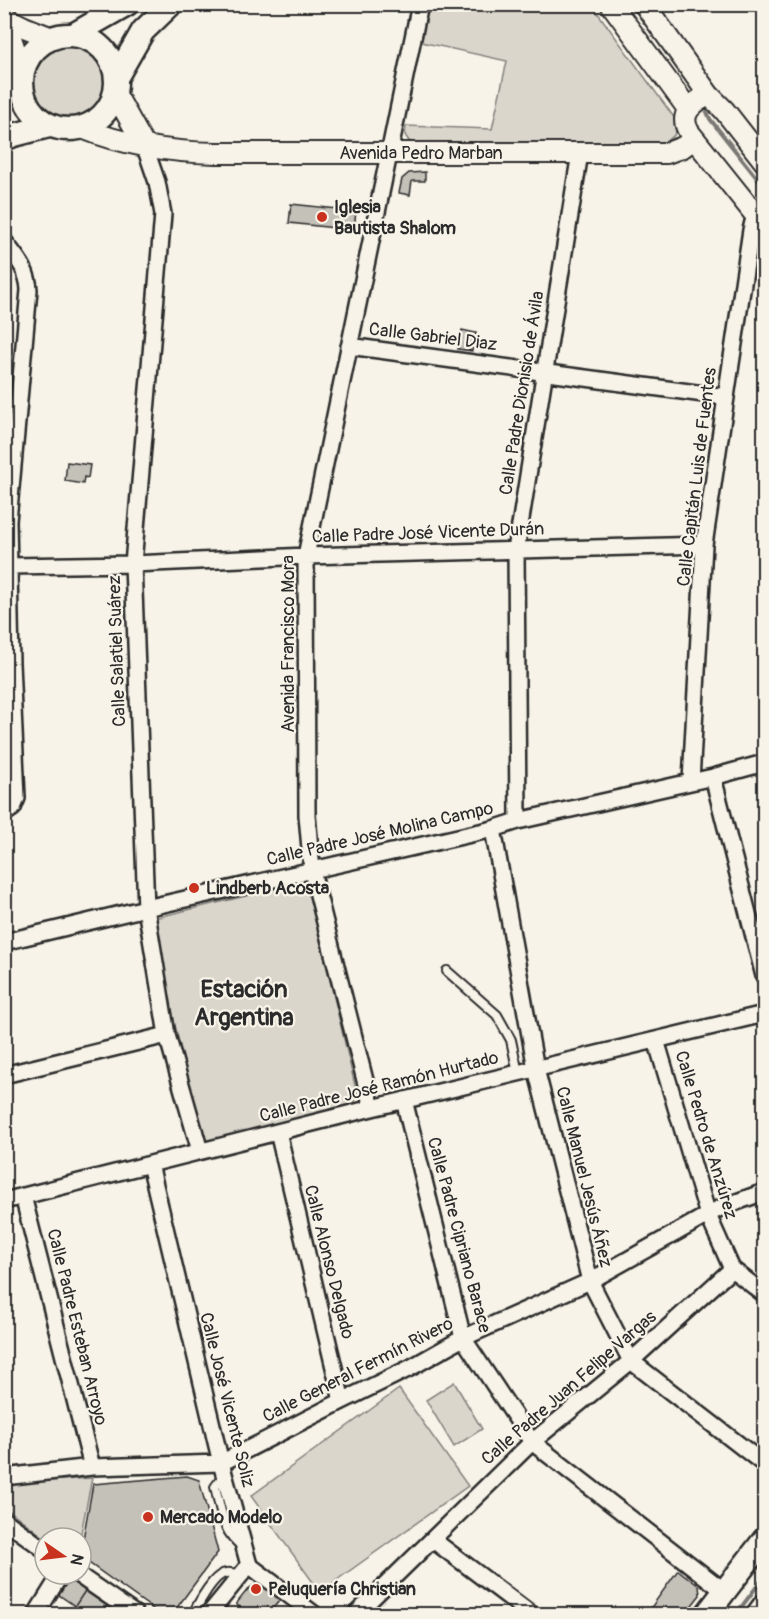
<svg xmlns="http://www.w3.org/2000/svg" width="769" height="1619" font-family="Pangolin,sans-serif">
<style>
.green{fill:#dad6cc;stroke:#82807c;stroke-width:1.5}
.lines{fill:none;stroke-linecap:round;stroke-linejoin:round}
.stream{stroke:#7a7874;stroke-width:4}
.building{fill:#c4c1b9;stroke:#2b2b2b;stroke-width:1.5}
.service-casing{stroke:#2b2b2b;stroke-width:12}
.minor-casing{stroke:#2b2b2b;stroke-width:20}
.tertiary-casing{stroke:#2b2b2b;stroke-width:24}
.secondary-casing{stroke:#2b2b2b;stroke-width:27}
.service{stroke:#f7f3e8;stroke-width:8}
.minor{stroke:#f7f3e8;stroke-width:15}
.tertiary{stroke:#f7f3e8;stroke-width:20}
.secondary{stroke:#f7f3e8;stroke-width:22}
.poi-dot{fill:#c8321e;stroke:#f7f3e8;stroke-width:2}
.labels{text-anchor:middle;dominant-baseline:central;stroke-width:4.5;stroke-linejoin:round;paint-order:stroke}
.street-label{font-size:18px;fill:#2b2b2b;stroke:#f7f3e8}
.poi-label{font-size:18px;font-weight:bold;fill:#2b2b2b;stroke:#f7f3e8;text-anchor:start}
.district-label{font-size:24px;font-weight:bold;fill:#2b2b2b;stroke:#f7f3e8}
</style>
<rect width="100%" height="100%" fill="#f7f3e8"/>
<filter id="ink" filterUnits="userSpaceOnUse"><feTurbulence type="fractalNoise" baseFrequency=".0167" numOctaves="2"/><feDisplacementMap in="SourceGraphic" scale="12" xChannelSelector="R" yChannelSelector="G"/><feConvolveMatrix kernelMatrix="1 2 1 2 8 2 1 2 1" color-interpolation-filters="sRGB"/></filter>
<g filter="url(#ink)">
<path class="green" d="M430 4 592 5 676 120C677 135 675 137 661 144L416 143 409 141 405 135 406 126 492 129 507 61 421 42Z
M69 44C78 46 87 48 95 53 129 74 99 128 58 119 47 117 38 111 33 100 22 81 35 55 55 47 59 46 64 45 69 44Z
M300 883 309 892 357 1094 353 1108 203 1144 150 919Z
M454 1382 482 1429 454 1447 426 1400Z
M399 1389 468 1486 320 1592 251 1496Z
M92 1478 80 1538H45L5 1507 4 1484Z"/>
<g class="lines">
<path class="stream" d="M707 112 710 119 764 187
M736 1614 764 1577"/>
</g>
<path class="building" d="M425 172V181H412L410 195 399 193 402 179 409 173Z
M291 204 356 211 354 230 289 223Z
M462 330 476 333 472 351 458 349Z
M67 462 90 465 88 478 84 477 83 484 65 481Z
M187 1476 199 1480 218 1552 173 1613 160 1614 82 1558 81 1550 93 1484Z
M678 1570 699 1586 700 1595 685 1614H657L650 1609Z
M73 1582 85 1591 75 1606 59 1595 66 1584Z
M256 1584 265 1587 280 1600 268 1614H249L236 1604 248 1589Z
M85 1591 107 1606 101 1614H88L75 1606Z"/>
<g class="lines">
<defs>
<path id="service" d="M447 971 497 1015 511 1040 518 1073
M224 1475 215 1487C221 1509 222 1532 242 1546
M193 1614C198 1604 214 1574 226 1573 230 1572 237 1574 241 1575"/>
<path id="minor" d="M145 147 157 182 163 214 133 564 146 908 167 1035 200 1151
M4 241C16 257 28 269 29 290L8 521 11 663 17 798 13 808 4 814
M349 346 726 397
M9 566 133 564 306 556 704 545
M713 777 764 976
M691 781 704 545 751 230 753 222 757 217
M518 821 516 550 580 153
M493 829 536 1069 590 1281 631 1361 764 1464
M4 942 146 908 493 829 518 821 713 777 764 763
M656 1040 708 1215 732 1269 764 1294
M4 1075 167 1035
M404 1100 463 1338 532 1442 724 1591
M372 1108 312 871 307 815 306 556 420 4
M278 1132 342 1401
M150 1164 221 1463 249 1565 314 1614
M23 1196 92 1467
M4 1201 372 1108 764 1014
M4 1477 92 1467 221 1463 342 1401 410 1368 463 1338 590 1281 720 1208 764 1192
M4 1520 45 1550
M433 1540 531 1614
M77 1574 135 1614
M36 1614 61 1574
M209 1614 249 1565
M356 1614 532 1442 631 1361 732 1269"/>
<path id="tertiary" d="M611 4 688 109
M644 4 709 95
M4 17 24 27 52 38
M4 25 12 41 22 71
M115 93 145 147
M82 128C126 146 170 152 216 153H667L683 147 694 139
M764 161 724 110 709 95C693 102 678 114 689 132L757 217 764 223"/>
<path id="secondary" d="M22 82a47 47 0 1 1 94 0a47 47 0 1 1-94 0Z
M73 35 127 4
M116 78 143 31 171 4
M4 139 14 135 49 126
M707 1614 764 1540
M758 1614 764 1606"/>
</defs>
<use href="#service" class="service-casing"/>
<use href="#minor" class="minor-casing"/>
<use href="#tertiary" class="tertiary-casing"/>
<use href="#secondary" class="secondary-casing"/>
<use href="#service" class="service"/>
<use href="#minor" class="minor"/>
<use href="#tertiary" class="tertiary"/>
<use href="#secondary" class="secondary"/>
</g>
</g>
<g class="poi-dot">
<circle cx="322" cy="217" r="6"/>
<circle cx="194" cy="888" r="6"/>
<circle cx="148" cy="1517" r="6"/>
<circle cx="256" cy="1589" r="6"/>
</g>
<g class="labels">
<g class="street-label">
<text x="421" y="153">Avenida Pedro Marban</text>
<text transform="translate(433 337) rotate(7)">Calle Gabriel Diaz</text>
<text transform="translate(522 393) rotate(-81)">Calle Padre Dionisio de Ávila</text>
<text transform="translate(697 477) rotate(-83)">Calle Capitán Luis de Fuentes</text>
<text transform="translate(428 533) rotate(-2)">Calle Padre José Vicente Durán</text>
<text transform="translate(288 644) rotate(-90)">Avenida Francisco Mora</text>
<text transform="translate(117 651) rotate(-92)">Calle Salatiel Suárez</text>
<text transform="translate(380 834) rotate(-13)">Calle Padre José Molina Campo</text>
<text transform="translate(379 1087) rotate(-14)">Calle Padre José Ramón Hurtado</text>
<text transform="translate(706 1135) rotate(73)">Calle Pedro de Anzúrez</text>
<text transform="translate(584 1177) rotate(76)">Calle Manuel Jesús Áñez</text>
<text transform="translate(459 1235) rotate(75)">Calle Padre Cipriano Barace</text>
<text transform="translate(329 1262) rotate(76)">Calle Alonso Delgado</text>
<text transform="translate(77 1327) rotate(76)">Calle Padre Esteban Arroyo</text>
<text transform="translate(358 1370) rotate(-27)">Calle General Fermín Rivero</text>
<text transform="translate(569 1388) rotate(-41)">Calle Padre Juan Felipe Vargas</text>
<text transform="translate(227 1400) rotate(76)">Calle José Vicente Soliz</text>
</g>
<g class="poi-label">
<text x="334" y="207">Iglesia<tspan x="334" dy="21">Bautista Shalom</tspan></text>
<text x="206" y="888">Lindberb Acosta</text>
<text x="160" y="1517">Mercado Modelo</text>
<text x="268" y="1589">Peluquería Christian</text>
</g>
<g class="district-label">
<text x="244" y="989">Estación<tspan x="244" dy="28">Argentina</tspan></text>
</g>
</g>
<rect width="769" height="1619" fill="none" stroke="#f7f3e8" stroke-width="24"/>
<rect x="12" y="12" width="745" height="1595" fill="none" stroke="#2b2b2b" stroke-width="2" filter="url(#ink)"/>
<g transform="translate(63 1556) rotate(104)"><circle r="28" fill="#f7f3e8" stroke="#a5a39c" stroke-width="1.5"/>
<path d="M0-4.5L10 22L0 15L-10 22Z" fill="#c8321e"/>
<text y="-9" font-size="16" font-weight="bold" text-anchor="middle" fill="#2b2b2b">N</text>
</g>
</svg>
